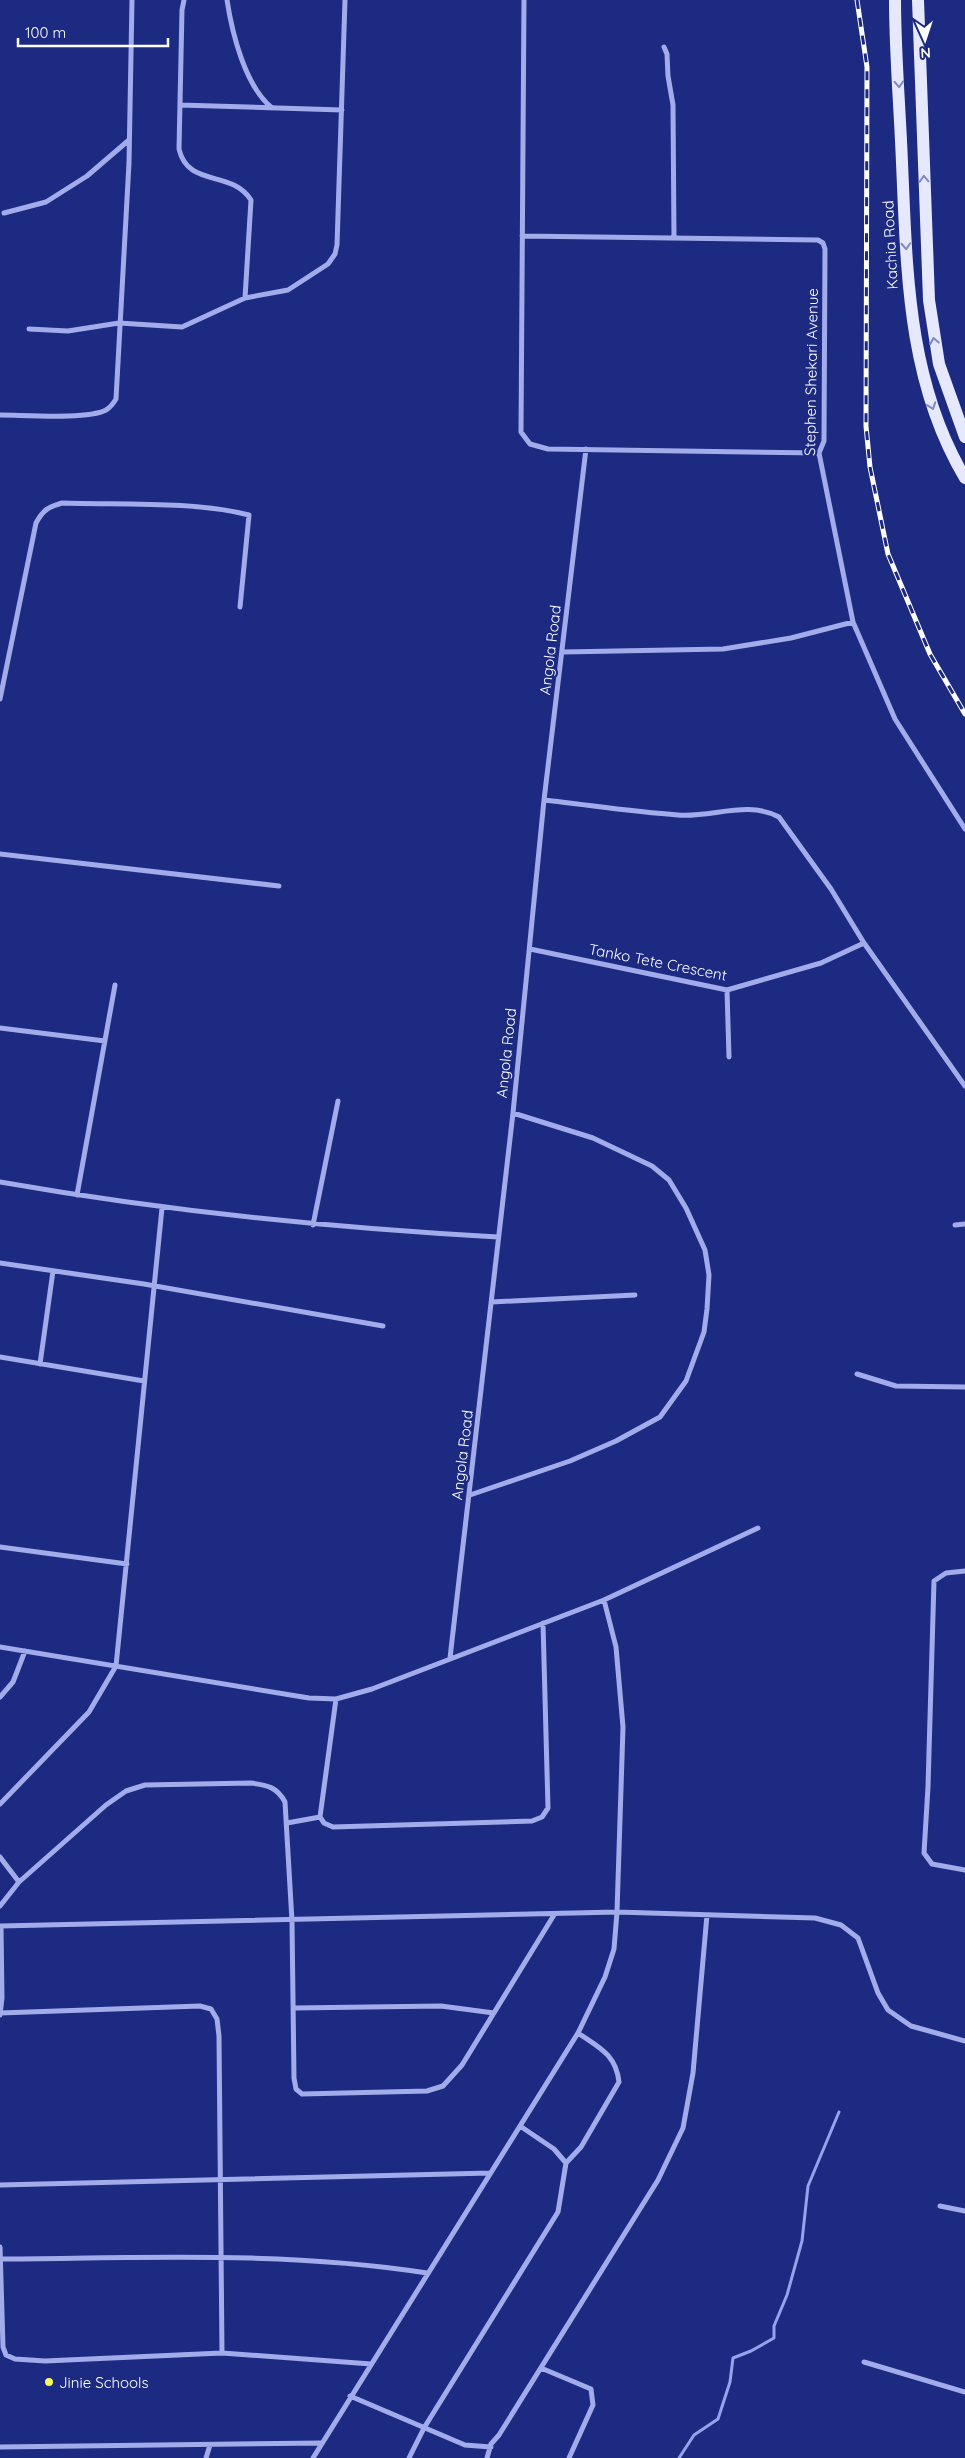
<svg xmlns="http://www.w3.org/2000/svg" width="965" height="2458" font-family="Quicksand,sans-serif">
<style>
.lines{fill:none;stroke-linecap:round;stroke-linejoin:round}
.stream{stroke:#95a3ec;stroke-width:3}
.street{stroke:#a2acea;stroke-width:5}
.primary{stroke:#e6e8fe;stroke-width:12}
.rail-casing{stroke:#fff;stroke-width:5}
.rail{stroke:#1c2a82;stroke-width:3;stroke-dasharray:9;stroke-linecap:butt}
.oneway{stroke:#8189c0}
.poi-dot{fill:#f7fa60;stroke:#1c2a82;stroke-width:2}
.labels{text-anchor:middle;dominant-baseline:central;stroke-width:4.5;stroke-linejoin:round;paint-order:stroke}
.street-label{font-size:15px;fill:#fff;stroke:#1c2a82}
.poi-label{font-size:15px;fill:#fff;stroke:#1c2a82;text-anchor:start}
</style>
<rect width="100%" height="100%" fill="#1c2a82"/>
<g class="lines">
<path class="stream" d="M679 2458 694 2435 718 2419 730 2382 733 2358 751 2351 774 2338V2326L787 2295 802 2241 808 2186 839 2112"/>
<path class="street" d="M184 0 182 10 179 149C188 188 231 169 251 200L245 298
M227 0C232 33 245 86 272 108
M524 0 521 432 530 444 548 449 819 453
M664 47 667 54 668 76 673 105 674 238
M180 105 342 110
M4 213 46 202 87 176 129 140
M522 236 818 240 823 243 825 249 824 441 819 453 853 622 895 719 965 829
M29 329 68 331 119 323 182 327 245 298 288 290 328 264 335 254 337 245 345 0
M0 415C24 415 87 420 106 410 111 407 113 404 116 399L129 163 132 0
M563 652 723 649 791 638 853 622
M0 699 36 523C43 510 48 507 62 503 119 505 194 501 249 515L240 607
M544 800C589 805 633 812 678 815 711 818 748 800 779 817L831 889 864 943 965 1086
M0 854 279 886
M530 949 727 990 821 963 864 943
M727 990 729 1057
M0 1028 105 1041
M0 1182C165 1211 331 1228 498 1237
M77 1195 115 985
M313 1225 338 1101
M955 1225 965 1224
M0 1263 144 1284 383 1326
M492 1302 635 1295
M0 1357 144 1381
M40 1364 53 1271
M857 1374 896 1386 965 1387
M470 1495 570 1461 616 1441 660 1417 686 1381 704 1332 707 1309 709 1275 705 1250 686 1208 669 1180 652 1166 593 1138 513 1113
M0 1547 127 1564
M965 1571 946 1573 934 1581 928 1787 924 1853 932 1864 965 1870
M0 1647 309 1698 336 1699 372 1689 604 1600 758 1528
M450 1658 513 1113 544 800 586 449
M0 1697 13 1682 25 1651
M336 1699 320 1817 324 1823 333 1827 532 1821 542 1817 548 1808 543 1623
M0 1804 89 1712 116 1666 162 1208
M287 1823 320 1817
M0 1857 19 1882
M0 1906 19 1882 106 1805 126 1791 145 1785 251 1783C267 1785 277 1787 285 1802L292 1921 294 2078 296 2089 302 2094 427 2091 443 2086 462 2065 554 1915
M0 1926 617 1912 815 1918 841 1925 858 1938 878 1993 888 2010 911 2026 965 2041
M294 2008 441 2006 494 2013
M0 2013 200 2006 211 2009 217 2019 219 2036 222 2353
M0 2015 2 1998 1 1926
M520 2126 554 2149 566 2163
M0 2185 490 2173
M940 2206 965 2211
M0 2247 3 2347 6 2355 15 2359 45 2361 222 2353 371 2364
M0 2259C142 2258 287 2251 427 2273
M864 2362 965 2392
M541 2368 591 2389 593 2405 569 2458
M350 2396 465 2445 491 2447
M0 2447 321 2443
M206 2458 210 2445
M313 2458 578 2033 605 1977 614 1949 617 1912 623 1727 616 1647 604 1600
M409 2458 424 2428 558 2212 566 2163 581 2147 619 2082C616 2054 598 2047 578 2033
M487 2458 491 2444 499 2435 658 2180 683 2128 693 2073 707 1915"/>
<path class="primary" d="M895 0C895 54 900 109 902 163 907 271 907 381 965 478
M918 0 929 300 939 364 965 437"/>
<defs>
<path id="rail" d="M857 0 867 67 866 426 870 467 888 554 930 654 965 714"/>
</defs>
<use href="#rail" class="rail-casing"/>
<use href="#rail" class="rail"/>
</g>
<defs><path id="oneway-chevron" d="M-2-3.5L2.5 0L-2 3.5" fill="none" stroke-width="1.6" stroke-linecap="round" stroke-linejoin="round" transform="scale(1.25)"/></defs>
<g class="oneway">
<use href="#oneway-chevron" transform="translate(899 84) rotate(87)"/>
<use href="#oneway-chevron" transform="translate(924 179) rotate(-92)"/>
<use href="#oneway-chevron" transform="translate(906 246) rotate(87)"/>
<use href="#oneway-chevron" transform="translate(934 341) rotate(-101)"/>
<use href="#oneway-chevron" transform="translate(932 406) rotate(70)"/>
</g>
<circle class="poi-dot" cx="49" cy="2382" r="5"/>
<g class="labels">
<g class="street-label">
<text transform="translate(890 245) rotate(-93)">Kachia Road</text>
<text transform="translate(811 372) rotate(-89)">Stephen Shekari Avenue</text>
<text transform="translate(550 650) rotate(-83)">Angola Road</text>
<text transform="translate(658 962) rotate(11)">Tanko Tete Crescent</text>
<text transform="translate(506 1053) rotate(-84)">Angola Road</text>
<text transform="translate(462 1455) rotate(-83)">Angola Road</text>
</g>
<g class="poi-label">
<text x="59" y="2382">Jinie Schools</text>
</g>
</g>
<g transform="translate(925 40) rotate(177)" stroke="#1c2a82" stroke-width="4" paint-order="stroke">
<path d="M0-4L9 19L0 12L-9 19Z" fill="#ffffff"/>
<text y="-8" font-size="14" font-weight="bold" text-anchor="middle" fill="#ffffff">N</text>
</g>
<path d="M18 38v8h150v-8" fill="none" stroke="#ffffff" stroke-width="2.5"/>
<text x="25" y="38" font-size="15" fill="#ffffff" stroke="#1c2a82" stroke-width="4" paint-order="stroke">100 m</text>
</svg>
